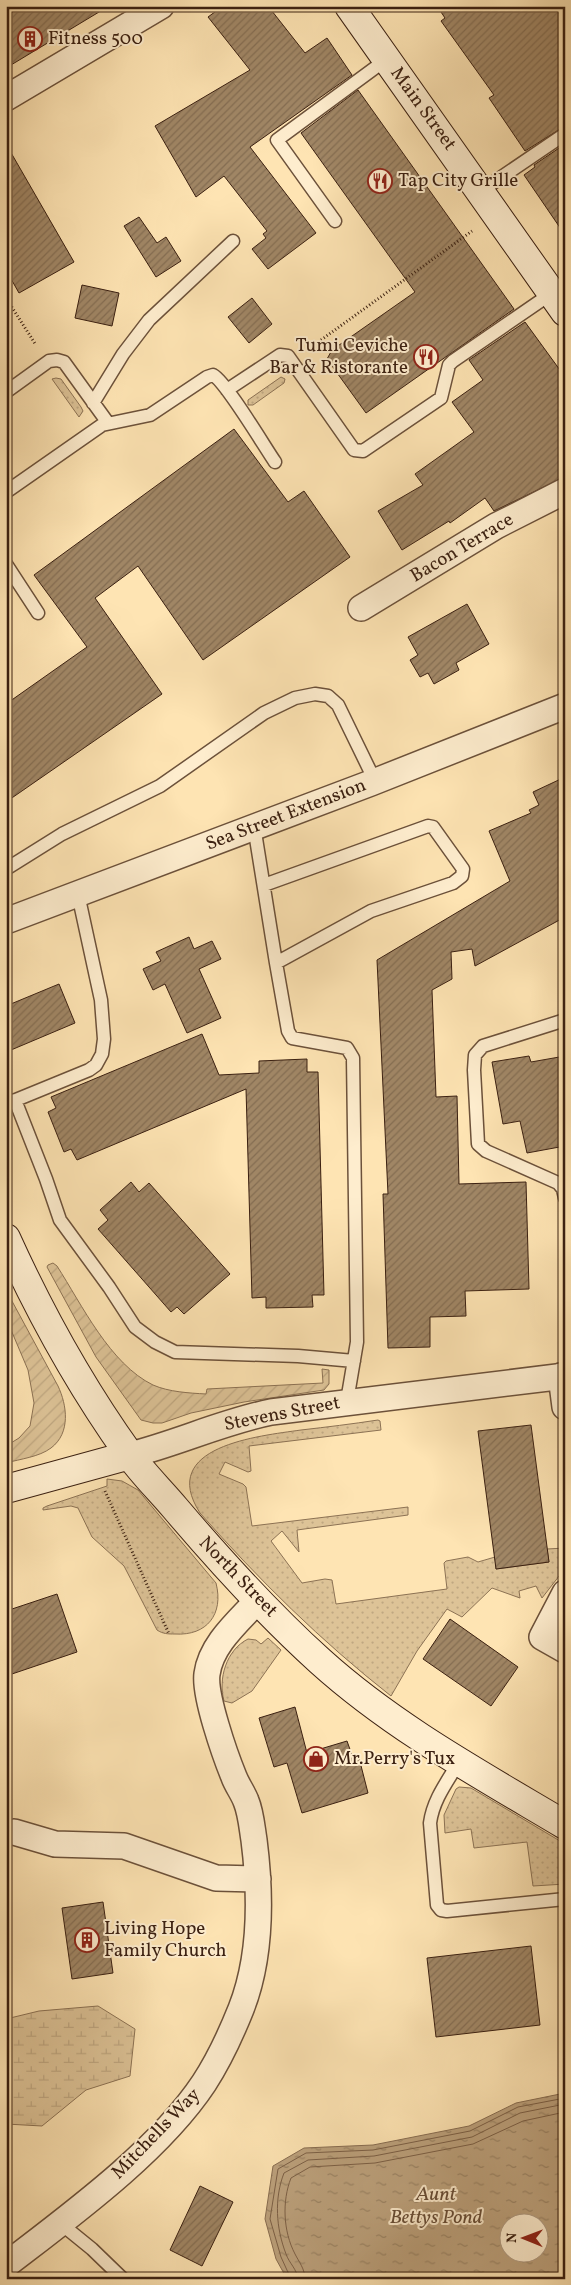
<svg xmlns="http://www.w3.org/2000/svg" width="571" height="2285" font-family="Vollkorn,serif">
<style>
.grass{fill:url(#grass-dots);stroke:#8c7254}
.wetland{fill:url(#wetland-marsh);stroke:#8c7254}
.garden{fill:url(#garden-furrows);stroke:#8c7254}
.water{fill:url(#water-ripples);stroke:#886d51;fill-rule:evenodd}
.lines{fill:none;stroke-linecap:round;stroke-linejoin:round}
.shore{stroke:#7c6046;stroke-width:1}
.building{fill:url(#building-hatch);stroke:#3b2011}
.lane-casing{stroke:#6c513a;stroke-width:15}
.street-casing{stroke:#6c513a;stroke-width:28}
.secondary-casing{stroke:#3b2011;stroke-width:30}
.path{stroke:#3b2011;stroke-width:3;stroke-dasharray:1 2.5;stroke-linecap:butt}
.lane{stroke:#feedce;stroke-width:12}
.street{stroke:#feedce;stroke-width:25}
.secondary{stroke:#feedce;stroke-width:28}
.labels{text-anchor:middle;dominant-baseline:central;stroke-width:4;stroke-linejoin:round;paint-order:stroke}
.poi-label{font-size:19px;fill:#3b2011;stroke:#feedce;text-anchor:start}
.street-label{font-size:19px;fill:#3b2011;stroke:#feedce}
.water-label{font-size:20px;font-style:italic;fill:#684d36;stroke:#feedce}
</style>
<defs>
<pattern id="grass-dots" width="8" height="8" patternUnits="userSpaceOnUse" patternTransform="scale(1.25)"><rect width="8" height="8" fill="#ddc397"/><path d="M2 2h.1M6 6h.1" fill="none" stroke="#bfa781" stroke-width="1.8" stroke-linecap="round"/></pattern>
<pattern id="wetland-marsh" width="20" height="14" patternUnits="userSpaceOnUse" patternTransform="scale(1.25)"><rect width="20" height="14" fill="#ddc397"/><path d="M1 5h8M5 5V1M11 12h8M15 12V8" fill="none" stroke="#bfa781"/></pattern>
<pattern id="garden-furrows" width="10" height="10" patternUnits="userSpaceOnUse" patternTransform="scale(1.25)"><rect width="10" height="10" fill="#ddc397"/><path d="M-1 1l2-2M0 10L10 0M9 11l2-2" fill="none" stroke="#bfa781"/></pattern>
<pattern id="water-ripples" width="26" height="14" patternUnits="userSpaceOnUse" patternTransform="scale(1.25)"><rect width="26" height="14" fill="#bca17c"/><path d="M2 4q2-2 4 0t4 0M15 11q2-2 4 0t4 0" fill="none" stroke="#9a8364"/></pattern>
<pattern id="building-hatch" width="6" height="6" patternUnits="userSpaceOnUse" patternTransform="scale(1.25)"><rect width="6" height="6" fill="#a08665"/><path d="M-1 1l2-2M0 6l6-6M5 7l2-2" fill="none" stroke="#846d52"/></pattern>
</defs>
<rect width="100%" height="100%" fill="#fee4b3"/>
<filter id="stains"><feTurbulence type="fractalNoise" baseFrequency=".004" numOctaves="4"/><feColorMatrix values="0 0 0 0 .2 0 0 0 0 .09 0 0 0 0 .02 0 0 0 .5 -.17"/></filter>
<radialGradient id="worn" r=".72"><stop offset=".6" stop-color="#630" stop-opacity="0"/><stop offset="1" stop-color="#630" stop-opacity=".3"/></radialGradient>
<path class="grass" d="M281 377 285 379 284 383 253 405H248V400Z
M56 378 61 379 81 407 83 411 79 417 52 379Z
M378 1420 380 1421 381 1430 249 1446 251 1471 248 1472 225 1462 219 1474 243 1484 246 1487 252 1526 408 1507V1515L297 1530 299 1552 282 1531 271 1541 302 1583 325 1579 332 1580 336 1604 447 1589 444 1563 446 1561 468 1557 478 1562 495 1557 496 1569 549 1562 547 1549 565 1548 563 1571 542 1598 536 1586 519 1591 520 1598 492 1588 462 1617 447 1609 417 1651 391 1696C321 1641 259 1580 200 1513 157 1446 259 1436 301 1430 327 1427 352 1424 378 1420Z
M107 1479 122 1481 138 1490 216 1583C224 1614 207 1636 175 1634 168 1634 163 1634 157 1630L124 1566 92 1537 78 1508 71 1506 43 1510V1508L47 1506 107 1486Z
M268 1638 281 1650 252 1691 232 1703 224 1701C218 1679 226 1650 248 1639L256 1640 261 1644Z
M459 1787 471 1788 565 1844V1884L533 1886 527 1842 474 1848 471 1829 445 1833 444 1815 456 1789Z"/>
<path class="wetland" d="M98 2006 135 2029 130 2076 86 2090 42 2126 6 2124V2019L39 2011Z"/>
<path class="garden" d="M53 1263 57 1266C82 1305 110 1364 153 1385 169 1392 189 1393 206 1394L207 1389 323 1383 322 1369 329 1370V1384L324 1390 244 1402 191 1413 162 1423H153L141 1420 96 1357 47 1267 48 1265Z
M6 1290 58 1386C67 1405 71 1433 51 1448 39 1457 20 1459 6 1463V1446L19 1438 30 1426 34 1403 28 1370 6 1318Z"/>
<path class="water" d="M565 2093V2279H287L276 2259 265 2219 273 2166 304 2148 373 2145 469 2126 516 2103ZM508 2222H538V2252H508Z"/>
<g class="lines">
<path class="shore" d="M291 2279 281 2257 270 2219 278 2169 306 2153 373 2150 470 2131 518 2107 565 2098
M298 2279C297 2269 289 2263 286 2254 276 2228 274 2199 284 2173L308 2160 374 2156 472 2137 520 2113 565 2104
M305 2279C305 2269 299 2262 295 2254 283 2231 282 2201 291 2178L310 2167 375 2163 473 2144 523 2121 565 2112"/>
</g>
<path class="building" d="M6 6H109L6 68Z
M223 6H268L305 53 327 38 352 75 250 147 316 233 268 269 252 249 266 238 263 234 267 231 224 176 196 197 155 126 250 70 208 17Z
M437 6H554L565 22V126L525 151 489 98 494 95 441 21 445 18Z
M358 90 514 309 366 413 327 359 332 350 415 292 301 133Z
M6 144 74 262 19 293 6 270Z
M565 144V235L524 175 535 167 534 165Z
M139 217 157 243 166 237 181 261 156 277 124 226Z
M82 285 119 293 112 326 75 318Z
M252 298 272 324 249 343 228 317Z
M525 322 565 377V477L494 511 485 498 450 523 449 521 402 550 378 511 423 485 415 474 474 432 452 402 483 380 469 360Z
M234 429 288 502 304 491 350 557 203 660 138 566 95 598 162 694 6 802V704L87 647 34 575Z
M467 604 489 644 456 663 459 670 434 684 428 673 420 677 410 660 418 655 408 637Z
M565 777V917L475 966 472 949 451 952 452 979 432 990 436 1097 457 1096 459 1184 526 1182 529 1289 465 1291 466 1316 430 1317V1347L388 1348 383 1194H388L377 960 510 881 489 831 531 813 529 810 539 805 533 792Z
M189 937 194 949 212 941 221 959 199 969 221 1018 187 1033 165 984 153 990 143 969 161 961 156 952Z
M59 984 75 1023 11 1050 6 1039V1006Z
M202 1034 219 1075 259 1073V1061L307 1059V1072H318L324 1295H312L313 1307 266 1308V1297L252 1298 246 1089 77 1160 71 1149 64 1152 48 1112 56 1108 51 1097Z
M529 1056 531 1062 565 1056V1146L527 1153 520 1121 503 1124 492 1062Z
M131 1182 139 1192 149 1183 230 1274 184 1314 177 1307 171 1312 98 1229 108 1220 100 1210Z
M531 1425 549 1562 496 1569 478 1431Z
M57 1594 77 1652 6 1676V1611Z
M450 1619 518 1667 491 1706 423 1659Z
M295 1707 307 1753 347 1741 352 1755 358 1754 368 1793 302 1813 287 1763 274 1767 259 1718Z
M103 1902 113 1973 72 1979 62 1908Z
M531 1946 540 2025 436 2037 427 1958Z
M200 2186 233 2202 202 2266 170 2250Z"/>
<g class="lines">
<defs>
<path id="lane" d="M481 191 565 134
M335 221 277 140 387 59
M227 390 280 355 288 356 354 450 363 451 441 398 449 365 453 361 552 293
M6 392 49 361 57 360 64 362 108 423
M93 403 123 354 149 320 233 241
M6 492 102 425 150 415 207 377 213 375C226 382 264 446 275 462
M6 564 38 613
M254 826 276 963 371 911 453 883 462 876 463 869 433 827 428 826 264 885
M6 869 62 834 160 786 264 713 295 698 315 694 328 696 338 705 375 781
M276 963 288 1031 292 1038 347 1048 353 1058 357 1342 347 1401
M565 1020 483 1046 475 1055 474 1070 478 1144 486 1151 558 1183 563 1189 565 1198
M15 1100 46 1179 60 1220 109 1287 135 1327 155 1342 175 1352 298 1356 354 1361
M6 1104 89 1070 96 1065 102 1054 104 1039 101 1000 78 894
M459 1762C447 1782 433 1800 430 1823L437 1905 441 1910 447 1911 565 1899
M60 2223 92 2249 123 2279"/>
<path id="street" d="M6 98 161 6
M361 608 496 526 565 491
M6 921 371 783 565 706
M561 1376 565 1407
M130 1455C178 1443 222 1422 271 1412L565 1376
M565 1593 542 1637 565 1650
M14 1832 55 1844 124 1846 216 1878 258 1879
M6 2265C71 2215 159 2151 204 2083 219 2060 231 2034 241 2009 262 1956 261 1895 254 1840 252 1828 251 1813 246 1801 243 1793 237 1785 234 1777 225 1755 204 1695 207 1674 211 1644 239 1621 258 1600"/>
<path id="secondary" d="M349 6 565 312
M6 1238C40 1313 81 1387 129 1454 142 1473 160 1490 175 1508 220 1561 268 1614 320 1661 393 1727 481 1775 565 1825
M6 1489 130 1455"/>
</defs>
<use href="#lane" class="lane-casing"/>
<use href="#street" class="street-casing"/>
<use href="#secondary" class="secondary-casing"/>
<path class="path" d="M6 298 36 345
M321 340 472 231
M105 1491 169 1634"/>
<use href="#lane" class="lane"/>
<use href="#street" class="street"/>
<use href="#secondary" class="secondary"/>
</g>
<defs>
<symbol id="building-ring" viewBox="-11 -11 22 22"><circle r="9.5" fill="#feedce" stroke="#8f2418" stroke-width="1.5"/><path d="M-4-6H4V6H1V3H-1V6H-4ZM-2.5-4.3h1.7v1.8h-1.7ZM.8-4.3h1.7v1.8H.8ZM-2.5-1h1.7V.8h-1.7ZM.8-1h1.7V.8H.8Z" fill="#8f2418"/></symbol>
<symbol id="restaurant-ring" viewBox="-11 -11 22 22"><circle r="9.5" fill="#feedce" stroke="#8f2418" stroke-width="1.5"/><path d="M-5-6h1v4h1v-4h1v4h1v-4h1v5L-1.5 .5V6h-2V.5L-5-1ZM5-6V6H3V1.5H1.5Q1.5-4 5-6Z" fill="#8f2418"/></symbol>
<symbol id="shop-ring" viewBox="-11 -11 22 22"><circle r="9.5" fill="#feedce" stroke="#8f2418" stroke-width="1.5"/><path d="M-5-2.5h2.3a2.7 3.5 0 0 1 5.4 0H5L5.5 6h-11ZM-1.5-2.5h3a1.5 2.3 0 0 0-3 0Z" fill="#8f2418"/></symbol>
</defs>
<g fill-rule="evenodd">
<use href="#building-ring" x="16" y="25" width="28" height="28"/>
<use href="#restaurant-ring" x="366" y="167" width="28" height="28"/>
<use href="#restaurant-ring" x="412" y="343" width="28" height="28"/>
<use href="#shop-ring" x="302" y="1745" width="28" height="28"/>
<use href="#building-ring" x="73" y="1926" width="28" height="28"/>
</g>
<g class="labels">
<g class="poi-label">
<text x="48" y="39">Fitness 500</text>
<text x="398" y="181">Tap City Grille</text>
<text x="408" y="346" text-anchor="end">Tumi Ceviche<tspan x="408" dy="22">Bar &amp; Ristorante</tspan></text>
<text x="334" y="1759">Mr.Perry's Tux</text>
<text x="104" y="1929">Living Hope<tspan x="104" dy="22">Family Church</tspan></text>
</g>
<g class="street-label">
<text transform="translate(423 109) rotate(54)">Main Street</text>
<text transform="translate(462 548) rotate(-31)">Bacon Terrace</text>
<text transform="translate(286 815) rotate(-21)">Sea Street Extension</text>
<text transform="translate(282 1414) rotate(-11)">Stevens Street</text>
<text transform="translate(238 1577) rotate(46)">North Street</text>
<text transform="translate(156 2134) rotate(-46)">Mitchells Way</text>
</g>
<g class="water-label">
<text x="436" y="2195">Aunt<tspan x="436" dy="23">Bettys Pond</tspan></text>
</g>
</g>
<rect width="571" height="2285" fill="none" stroke="#fee4b3" stroke-width="25"/>
<rect x="8" y="8" width="556" height="2270" fill="none" stroke="#3b2011" stroke-width="2.5"/>
<rect x="12" y="12" width="546" height="2260" fill="none" stroke="#3b2011"/>
<g transform="translate(524 2238) rotate(271)"><circle r="24" fill="#feedce" stroke="#b09b82"/>
<path d="M0-4L9 19L0 12L-9 19Z" fill="#8f2418"/>
<text y="-8" font-size="14" font-weight="bold" text-anchor="middle" fill="#3b2011">N</text>
</g>
<rect width="100%" height="100%" filter="url(#stains)"/>
<rect width="100%" height="100%" fill="url(#worn)"/>
</svg>
